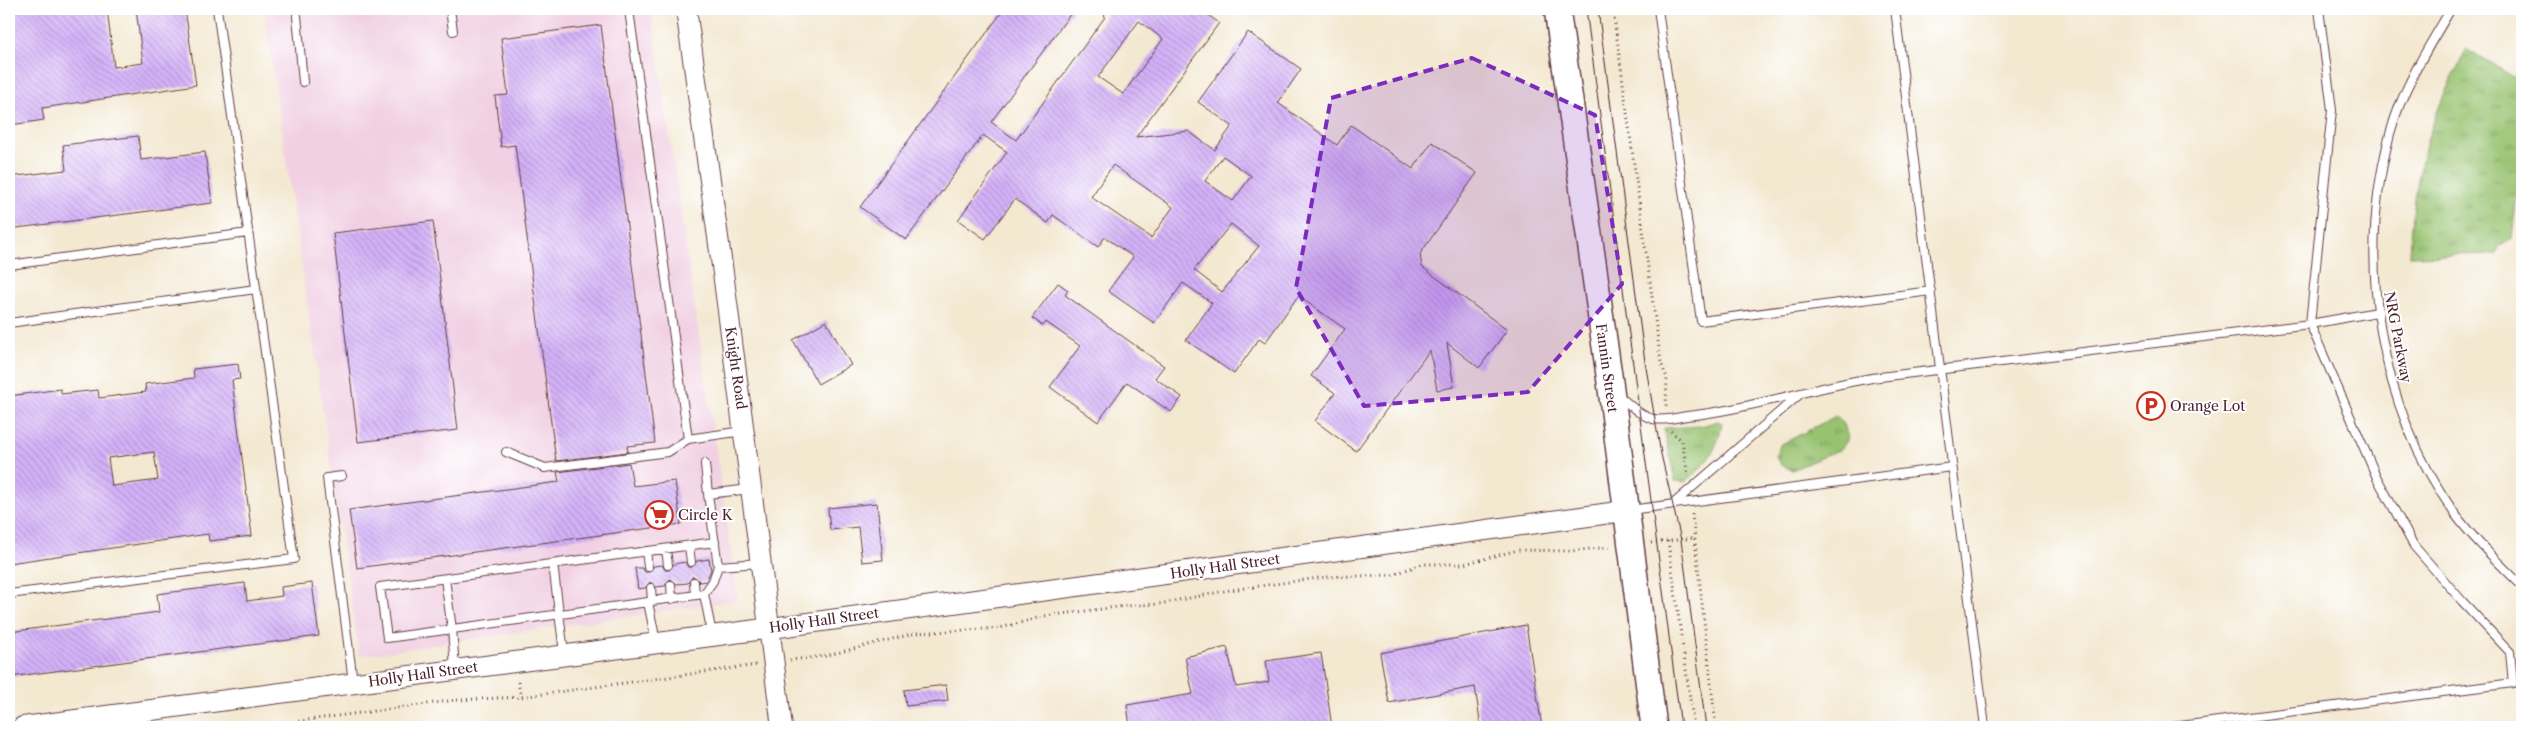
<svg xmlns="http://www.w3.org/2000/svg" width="2531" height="736" font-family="'Libre Caslon Text',serif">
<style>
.built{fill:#f1d0e3}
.grass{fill:url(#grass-tufts);stroke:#70704d}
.building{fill:url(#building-back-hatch);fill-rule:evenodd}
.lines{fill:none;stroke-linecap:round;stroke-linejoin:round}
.service-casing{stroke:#633d44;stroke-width:10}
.tertiary-casing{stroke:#633d44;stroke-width:22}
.primary-casing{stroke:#633d44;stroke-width:28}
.path{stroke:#633d44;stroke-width:3;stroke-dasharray:1 4;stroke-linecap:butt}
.service{stroke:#fff;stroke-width:8}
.tertiary{stroke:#fff;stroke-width:20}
.primary{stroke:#fff;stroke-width:25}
.tram{stroke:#4a1f2b;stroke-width:1}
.marked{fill:#7b2cbf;fill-opacity:0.2;stroke:#7b2cbf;stroke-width:4;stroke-dasharray:10 6;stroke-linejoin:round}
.labels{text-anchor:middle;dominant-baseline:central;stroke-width:4;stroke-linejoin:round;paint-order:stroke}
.street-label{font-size:14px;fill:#4a1f2b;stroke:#fff}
.poi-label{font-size:14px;fill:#4a1f2b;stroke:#fff;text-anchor:start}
</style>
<defs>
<pattern id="grass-tufts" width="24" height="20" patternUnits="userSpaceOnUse" patternTransform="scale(1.25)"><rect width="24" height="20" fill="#97c26f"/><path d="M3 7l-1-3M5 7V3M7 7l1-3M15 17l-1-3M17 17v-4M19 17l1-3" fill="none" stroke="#7d9d5b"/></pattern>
<pattern id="building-back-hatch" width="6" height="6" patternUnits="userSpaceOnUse" patternTransform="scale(1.25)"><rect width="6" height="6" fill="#d4b2f9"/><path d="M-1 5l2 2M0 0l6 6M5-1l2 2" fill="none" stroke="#ae90ca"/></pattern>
</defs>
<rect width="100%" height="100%" fill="#fff"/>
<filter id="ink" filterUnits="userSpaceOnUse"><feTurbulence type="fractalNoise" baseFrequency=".02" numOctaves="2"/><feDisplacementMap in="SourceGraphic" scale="10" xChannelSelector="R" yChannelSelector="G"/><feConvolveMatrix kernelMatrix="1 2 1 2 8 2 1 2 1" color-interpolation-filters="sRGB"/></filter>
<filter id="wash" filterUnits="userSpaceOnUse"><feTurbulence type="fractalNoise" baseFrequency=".0096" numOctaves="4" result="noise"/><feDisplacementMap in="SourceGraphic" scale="20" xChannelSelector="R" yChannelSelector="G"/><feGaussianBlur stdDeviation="1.12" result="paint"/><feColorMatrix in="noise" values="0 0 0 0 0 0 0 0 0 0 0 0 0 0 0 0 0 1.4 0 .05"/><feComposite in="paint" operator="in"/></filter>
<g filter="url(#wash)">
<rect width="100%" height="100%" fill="#f3e8d0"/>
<path class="built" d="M264 9H651L738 600 359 656Z"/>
<path class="grass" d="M2467 49 2522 82V173L2516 202 2512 238 2499 246 2497 254 2410 256C2414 173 2427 122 2467 49Z
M1836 416 1845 427 1848 439 1841 449 1792 470 1781 465 1776 457 1780 445Z
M1718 421 1722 423C1718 449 1706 466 1685 482L1675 481 1664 428 1701 426Z"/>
<g id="blocks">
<path class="building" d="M9 9H107L114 67 143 63 136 9H185L196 85 42 108 44 120 11 125 9 106Z
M1004 9H1074L991 122 1016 140 1105 17 1103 9H1200L1219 23 1136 137 1188 131 1215 150 1232 126 1198 102 1248 32 1301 69 1278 103 1337 145 1351 125 1413 169 1432 142 1477 173 1420 254 1422 267 1507 330 1479 368 1447 343 1454 387 1437 390 1430 350 1356 451 1315 421 1335 393 1311 376 1345 329 1298 296 1265 343 1259 339 1234 374 1186 340 1212 303 1183 283 1154 323 1108 291 1133 257 1105 237 1098 247 1053 215 1048 223 1015 199 985 239 958 220 1007 152 983 135 906 240 860 207ZM1139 21 1163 39 1123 94 1098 77ZM1223 156 1251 176 1233 201 1205 181ZM1113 165 1173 207 1151 238 1091 197ZM1231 224 1259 246 1222 292 1194 270Z
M601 25 655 443 627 446 628 452 556 461 515 145 501 147 495 96 508 95 501 38Z
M138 136 141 160 205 152 212 203 9 229V177L66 170 63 145Z
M433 221 458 430 358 442 333 233Z
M1058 283 1068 290 1065 295 1164 366 1155 378 1182 397 1171 412 1127 382 1098 422 1050 387 1080 346 1046 322 1043 326 1032 318Z
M826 321 851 365 818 384 793 340Z
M238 364 240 379 232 380 252 536 209 541 208 534 9 563V396L61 389V394L98 390 99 398 146 392 145 384 194 378 193 369ZM154 452 158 480 112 486 108 458Z
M629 463 633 486 675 481 681 524 357 568 349 510 559 482 557 472Z
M877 503 883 560 862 562 858 527 830 530 828 508Z
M709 559 711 570 706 581 700 582 693 576 688 583 677 584 670 579 665 586 656 587 650 582 645 588 638 589 635 568H642L645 572H649L654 566 662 565 665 570H669L674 564 685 562 688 567H692L697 561Z
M245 583 247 601 282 596 281 587 312 583 319 636 10 677 9 632 159 612 157 594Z
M1526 625 1542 727H1481L1475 687 1389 703 1380 653Z
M1227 647 1236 687 1269 682 1266 661 1321 653 1332 727H1130L1127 705 1193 694 1185 657Z
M946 685 948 701 906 706 904 690Z"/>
</g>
</g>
<g filter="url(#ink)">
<use href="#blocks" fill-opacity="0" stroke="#633d44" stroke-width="1"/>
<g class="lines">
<defs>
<path id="service" d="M450 9 453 31
M1658 9 1701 321 1931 291
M1895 9 1985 727
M2451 9C2427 49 2402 89 2390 134 2356 262 2378 405 2455 514 2474 540 2499 563 2522 586
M297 16 303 82
M630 17 688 439
M9 265 248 233
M9 323 256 289
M1618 395C1629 404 1639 415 1653 419 1662 421 1677 418 1687 416 1750 409 1810 388 1872 378L2310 324 2377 312
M506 452 545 468 668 452 688 439 743 431
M705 464 708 494
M342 476 327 478 353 682
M750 489 708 494 718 566 760 563
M1673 504 1799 395
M1630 510 1952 467
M689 546 691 562
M666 549 668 565
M646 551 648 567
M553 564 564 653
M445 579 452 629 387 638 380 587 715 542
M694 582 695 595
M671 585 672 599
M651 588 652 601
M9 594 294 559 217 9
M704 594 713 581 718 566
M656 642 648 602 652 601 704 594 712 634
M455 668 452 629 648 602
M2172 727 2513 683 2510 652 2462 601 2414 546 2377 478 2310 324 2332 110 2319 9"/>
<path id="tertiary" d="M686 9 724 280 782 727
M23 727 749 631 1625 511"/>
<path id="primary" d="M1557 9 1611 389 1654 727"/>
</defs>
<use href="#service" class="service-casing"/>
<use href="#tertiary" class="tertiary-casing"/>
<use href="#primary" class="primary-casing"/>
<path class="path" d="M1613 9 1661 363 1667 378 1666 408
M1671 431 1682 441 1688 476
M1692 514 1716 727
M1668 541 1694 727
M1651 543 1695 538
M790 660 825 656 916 633 1000 628 1045 616 1125 606 1159 604 1230 590 1326 577 1392 575 1422 564H1464L1518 550 1570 551 1610 547
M518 682 521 697
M269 727 293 722 456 700 521 697 757 665"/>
<use href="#service" class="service"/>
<use href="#tertiary" class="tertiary"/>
<use href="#primary" class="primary"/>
<path class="tram" d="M1586 9 1681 727
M1598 9 1645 362 1661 454 1681 540 1706 727"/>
</g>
</g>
<path class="marked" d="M1472 58 1595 115 1622 284 1528 392 1364 406 1296 288 1331 98Z"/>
<defs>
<symbol id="parking-ring" viewBox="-11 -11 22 22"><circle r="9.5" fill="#fff" stroke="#c8321e" stroke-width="1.5"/><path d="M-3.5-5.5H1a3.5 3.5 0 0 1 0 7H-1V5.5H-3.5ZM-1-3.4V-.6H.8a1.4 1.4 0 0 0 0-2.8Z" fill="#c8321e"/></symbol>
<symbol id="supermarket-ring" viewBox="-11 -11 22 22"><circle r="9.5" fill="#fff" stroke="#c8321e" stroke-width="1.5"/><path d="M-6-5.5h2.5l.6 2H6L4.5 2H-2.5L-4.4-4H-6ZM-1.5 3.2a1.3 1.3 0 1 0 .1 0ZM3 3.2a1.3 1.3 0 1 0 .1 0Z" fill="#c8321e"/></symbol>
</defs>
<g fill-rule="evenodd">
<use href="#parking-ring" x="2135" y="390" width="32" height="32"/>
<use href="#supermarket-ring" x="643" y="499" width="32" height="32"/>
</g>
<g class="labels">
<g class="street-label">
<text transform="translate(2398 337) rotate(79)">NRG Parkway</text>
<text transform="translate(736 368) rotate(82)">Knight Road</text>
<text transform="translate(1607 368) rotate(82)">Fannin Street</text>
<text transform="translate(1225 566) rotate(-8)">Holly Hall Street</text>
<text transform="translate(824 620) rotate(-8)">Holly Hall Street</text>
<text transform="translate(423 674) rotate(-8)">Holly Hall Street</text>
</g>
<g class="poi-label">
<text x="2170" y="406">Orange Lot</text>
<text x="678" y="515">Circle K</text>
</g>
</g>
<rect width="2531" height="736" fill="none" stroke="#fff" stroke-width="30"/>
</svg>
